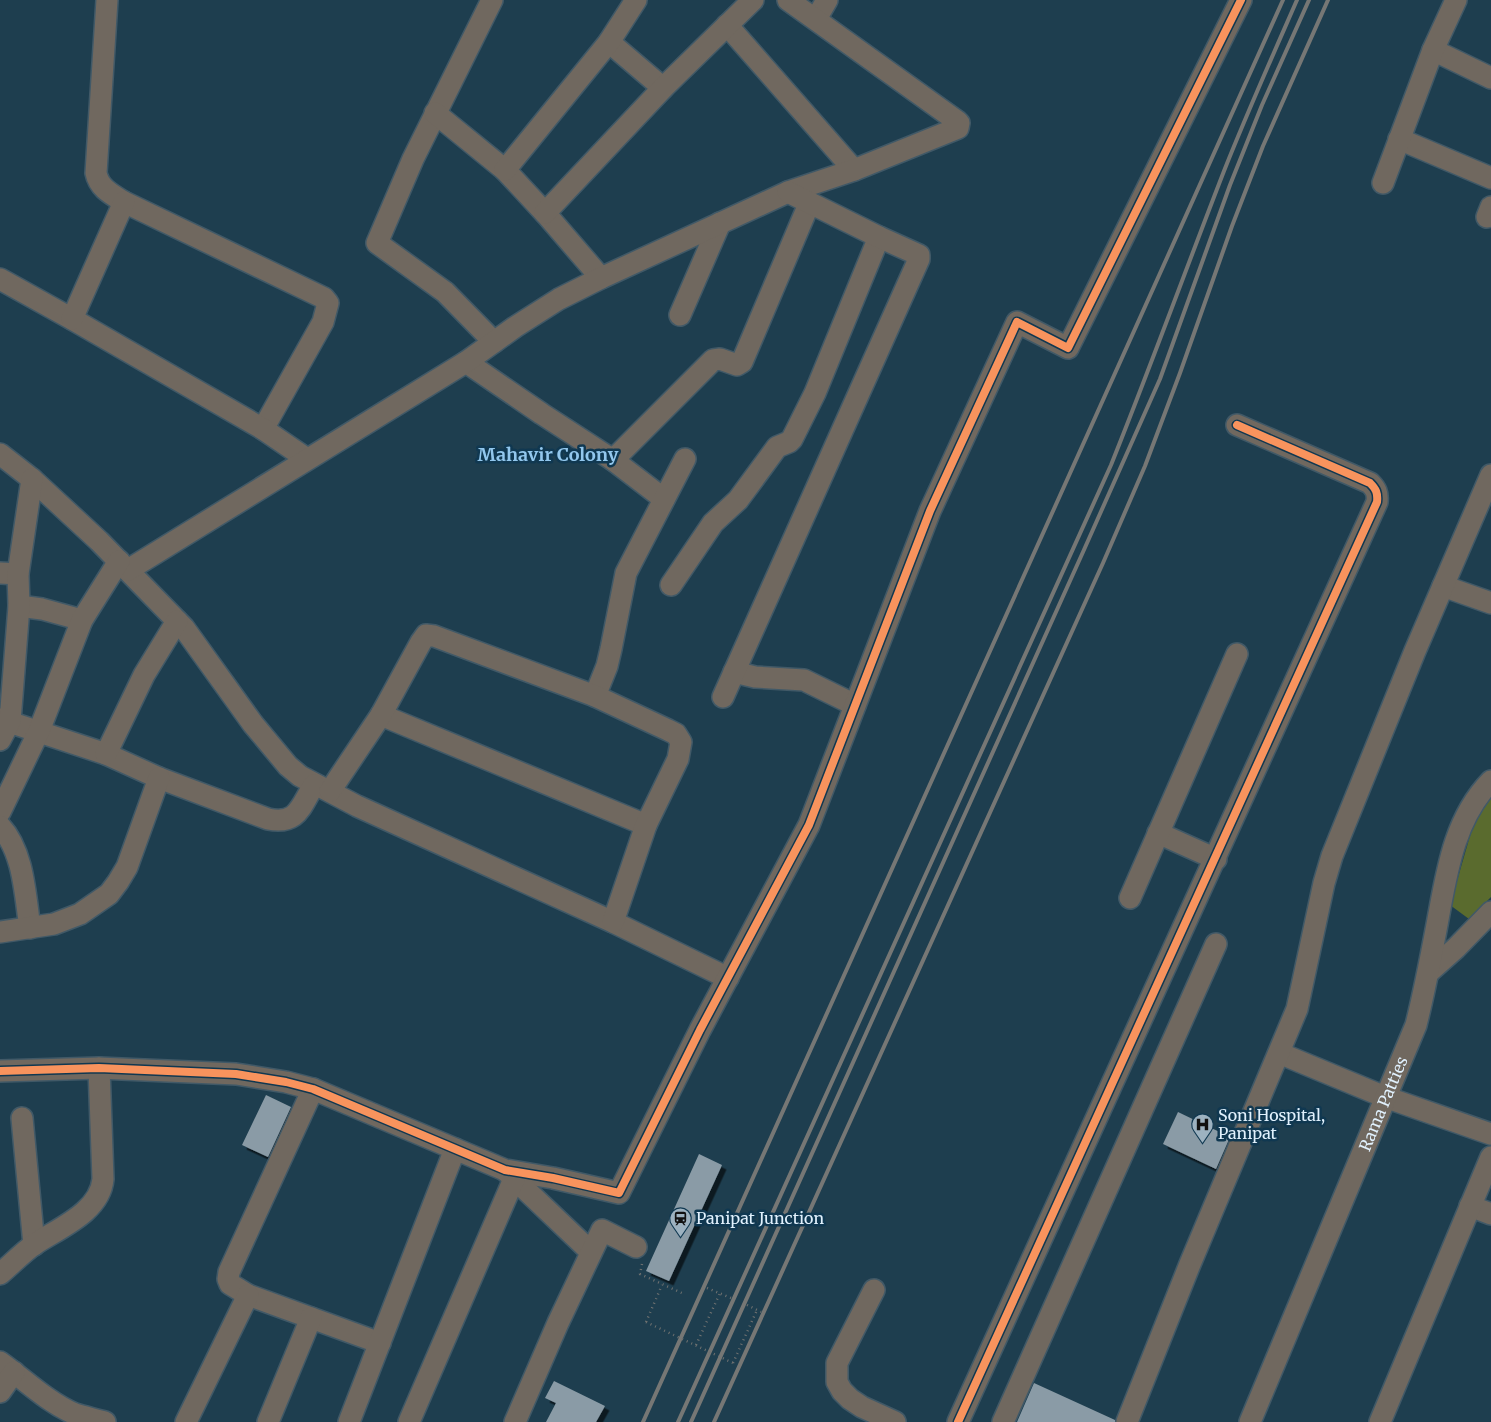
<svg xmlns="http://www.w3.org/2000/svg" width="1491" height="1422" font-family="Merriweather,serif">
<style>
.green{fill:#5a6b2e}
.building{fill:#8a9ba6;filter:url(#shadow)}
.lines{fill:none;stroke-linecap:round;stroke-linejoin:round}
.minor-casing{stroke:#415967;stroke-width:24}
.path{stroke:#707271;stroke-width:2.5;stroke-dasharray:1 4;stroke-linecap:butt}
.minor{stroke:#70685f;stroke-width:21}
.rail{stroke:#767775;stroke-width:4}
.path-bridge{stroke:#707271;stroke-width:2.5;stroke-dasharray:1 4;stroke-linecap:butt}
.cycleway-casing{stroke:#103851;stroke-width:11}
.cycleway{stroke:#f8935d;stroke-width:8}
.labels{text-anchor:middle;dominant-baseline:central;stroke-width:5;stroke-linejoin:round;paint-order:stroke}
.street-label{font-size:16px;fill:#e1f1fd;stroke:#103851}
.poi-label{font-size:16px;fill:#e1f1fd;stroke:#103851;text-anchor:start}
.neighbourhood-label{font-size:18px;font-weight:bold;fill:#92c7ed;stroke:#103851}
</style>
<defs>
<filter id="shadow"><feDropShadow dx="4.5" dy="4.5" stdDeviation="0" flood-color="#0009"/></filter>
</defs>
<rect width="100%" height="100%" fill="#1e3e4f"/>
<path class="green" d="M1491 797V897L1469 919 1450 905 1474 822Z"/>
<path class="building" d="M266 1095 291 1107 268 1157 242 1145Z
M1178 1112 1230 1137 1216 1169 1163 1144Z
M699 1154 722 1165 669 1281 646 1271Z
M554 1381 605 1406 596 1422H546L556 1403 545 1398Z
M1034 1383 1115 1420V1422H1017Z"/>
<g class="lines">
<defs>
<g id="minor">
<path d="M107 0 96 173C99 188 111 194 124 202L324 298 328 303 323 322 263 429"/>
<path d="M492 0 413 159 377 243 445 292 494 342"/>
<path d="M816 19 827 0"/>
<path d="M727 25 854 170"/>
<path d="M609 42 663 88"/>
<path d="M1433 50 1491 78"/>
<path d="M435 113 505 170 545 213 601 278"/>
<path d="M1399 139 1491 178"/>
<path d="M505 170 609 42 636 0"/>
<path d="M1383 183 1433 50 1456 0"/>
<path d="M545 213 663 88 753 0"/>
<path d="M1487 217 1491 207"/>
<path d="M0 279 72 319 263 429 307 459"/>
<path d="M680 315 720 223"/>
<path d="M72 319 124 202"/>
<path d="M466 362 542 414 613 460 664 499"/>
<path d="M0 454 32 479 99 541 184 628 253 724 288 766 300 776 357 806 613 922 728 978"/>
<path d="M613 460 713 360 720 359 737 365 742 362 809 204"/>
<path d="M128 570 466 362 515 327 559 299 601 278 788 192 854 170 958 128 959 123 957 121 788 0"/>
<path d="M0 573 18 574"/>
<path d="M671 585 713 523 738 500 777 447 789 442 792 439 815 393 879 237"/>
<path d="M1443 586 1491 603"/>
<path d="M19 606 42 609 82 620"/>
<path d="M734 672 755 677 804 680 855 705"/>
<path d="M595 696 607 666 611 649 626 573 685 459"/>
<path d="M723 697 919 259V255L879 237 788 192"/>
<path d="M381 715 646 825"/>
<path d="M0 719 106 754 159 778 268 819C298 825 300 807 314 785"/>
<path d="M0 740 10 721 19 606 18 574 32 479"/>
<path d="M106 754 144 675 177 621"/>
<path d="M330 791 381 715 421 642 426 635 434 636 595 696 668 730 676 734 681 742 678 759 646 825 613 922"/>
<path d="M0 812 39 731 82 620 119 561"/>
<path d="M0 826C24 852 25 895 30 928"/>
<path d="M1158 833 1216 859"/>
<path d="M1130 898 1237 654"/>
<path d="M0 932 54 924 80 914 109 894 118 882 127 867 159 778"/>
<path d="M1429 972 1456 948 1491 912"/>
<path d="M1279 1053 1385 1097 1491 1134"/>
<path d="M0 1071 99 1068 236 1074 286 1082 313 1089 505 1170 553 1178 619 1193 700 1030 809 825 930 511 1017 322 1068 348 1241 0"/>
<path d="M313 1089 229 1272 228 1279 230 1284 248 1295 380 1343"/>
<path d="M22 1118 34 1245"/>
<path d="M506 1171 591 1252"/>
<path d="M1470 1206 1491 1214"/>
<path d="M0 1274C12 1264 23 1252 35 1244 59 1228 100 1212 103 1179L99 1068"/>
<path d="M874 1290 837 1363V1382L842 1391 850 1399 862 1407 895 1422"/>
<path d="M0 1362C24 1379 47 1402 75 1414 84 1417 95 1419 105 1422"/>
<path d="M0 1392 14 1372"/>
<path d="M186 1422 248 1295"/>
<path d="M268 1422 311 1318"/>
<path d="M349 1422 455 1149"/>
<path d="M409 1422 514 1179"/>
<path d="M515 1422 558 1323 602 1230 636 1247"/>
<path d="M958 1422 1377 502C1378 493 1376 489 1370 483L1237 425"/>
<path d="M1003 1422 1216 944"/>
<path d="M1127 1422 1190 1264 1297 1009 1324 883 1332 856 1415 651 1491 475"/>
<path id="s1" d="M1250 1422 1416 1025C1424 993 1430 962 1436 930 1446 878 1452 821 1491 781"/>
<path d="M1380 1422 1491 1157"/>
</g>
</defs>
<use href="#minor" class="minor-casing"/>
<path class="path" d="M642 1264 640 1274 684 1294
M707 1288 731 1298
M747 1305 761 1312
M646 1322 662 1285
M696 1345 720 1293
M733 1363 757 1310"/>
<use href="#minor" class="minor"/>
<path class="rail" d="M643 1422 1283 0
M678 1422 1111 465C1150 368 1186 269 1224 171 1247 113 1272 57 1297 0
M691 1422 1083 552 1160 379 1230 185 1262 105 1309 0
M714 1422 1103 563 1145 466 1180 373 1232 226 1263 146 1328 0"/>
<path class="path-bridge" d="M646 1322 733 1363"/>
<defs>
<path id="cycleway" d="M0 1071 99 1068 236 1074 286 1082 313 1089 505 1170 553 1178 619 1193 700 1030 809 825 930 511 1017 322 1068 348 1241 0
M958 1422 1377 502C1378 493 1376 489 1370 483L1237 425"/>
</defs>
<use href="#cycleway" class="cycleway-casing"/>
<use href="#cycleway" class="cycleway"/>
</g>
<defs>
<symbol id="hospital-pin" viewBox="-11 -11 22 30"><path d="M0 17L-7.5 6A9.5 9.5 0 1 1 7.5 6Z" fill="#9db2c0" stroke="#103851"/><path d="M-5-5h3v3.5h4V-5h3V5h-3V1.5h-4V5h-3Z" fill="#111"/></symbol>
<symbol id="station-pin" viewBox="-11 -11 22 30"><path d="M0 17L-7.5 6A9.5 9.5 0 1 1 7.5 6Z" fill="#9db2c0" stroke="#103851"/><path d="M-3-6H3Q5-6 5-4V2Q5 4 3 4L4.5 6H3L1.5 4h-3L-3 6H-4.5L-3 4Q-5 4-5 2V-4Q-5-6-3-6ZM-3.5-4v3h7v-3ZM-3.5 1v1.5H-2V1ZM2 1v1.5H3.5V1Z" fill="#111"/></symbol>
</defs>
<g fill-rule="evenodd">
<use href="#hospital-pin" x="1190" y="1112" width="25" height="34"/>
<use href="#station-pin" x="668" y="1206" width="25" height="34"/>
</g>
<g class="labels">
<g class="street-label">
<text stroke="none"><textPath href="#s1" startOffset="345">Rama Patties</textPath></text>
</g>
<g class="poi-label">
<text x="1218" y="1115">Soni Hospital,<tspan x="1218" dy="18">Panipat</tspan></text>
<text x="696" y="1218">Panipat Junction</text>
</g>
<g class="neighbourhood-label">
<text x="548" y="454">Mahavir Colony</text>
</g>
</g>
</svg>
